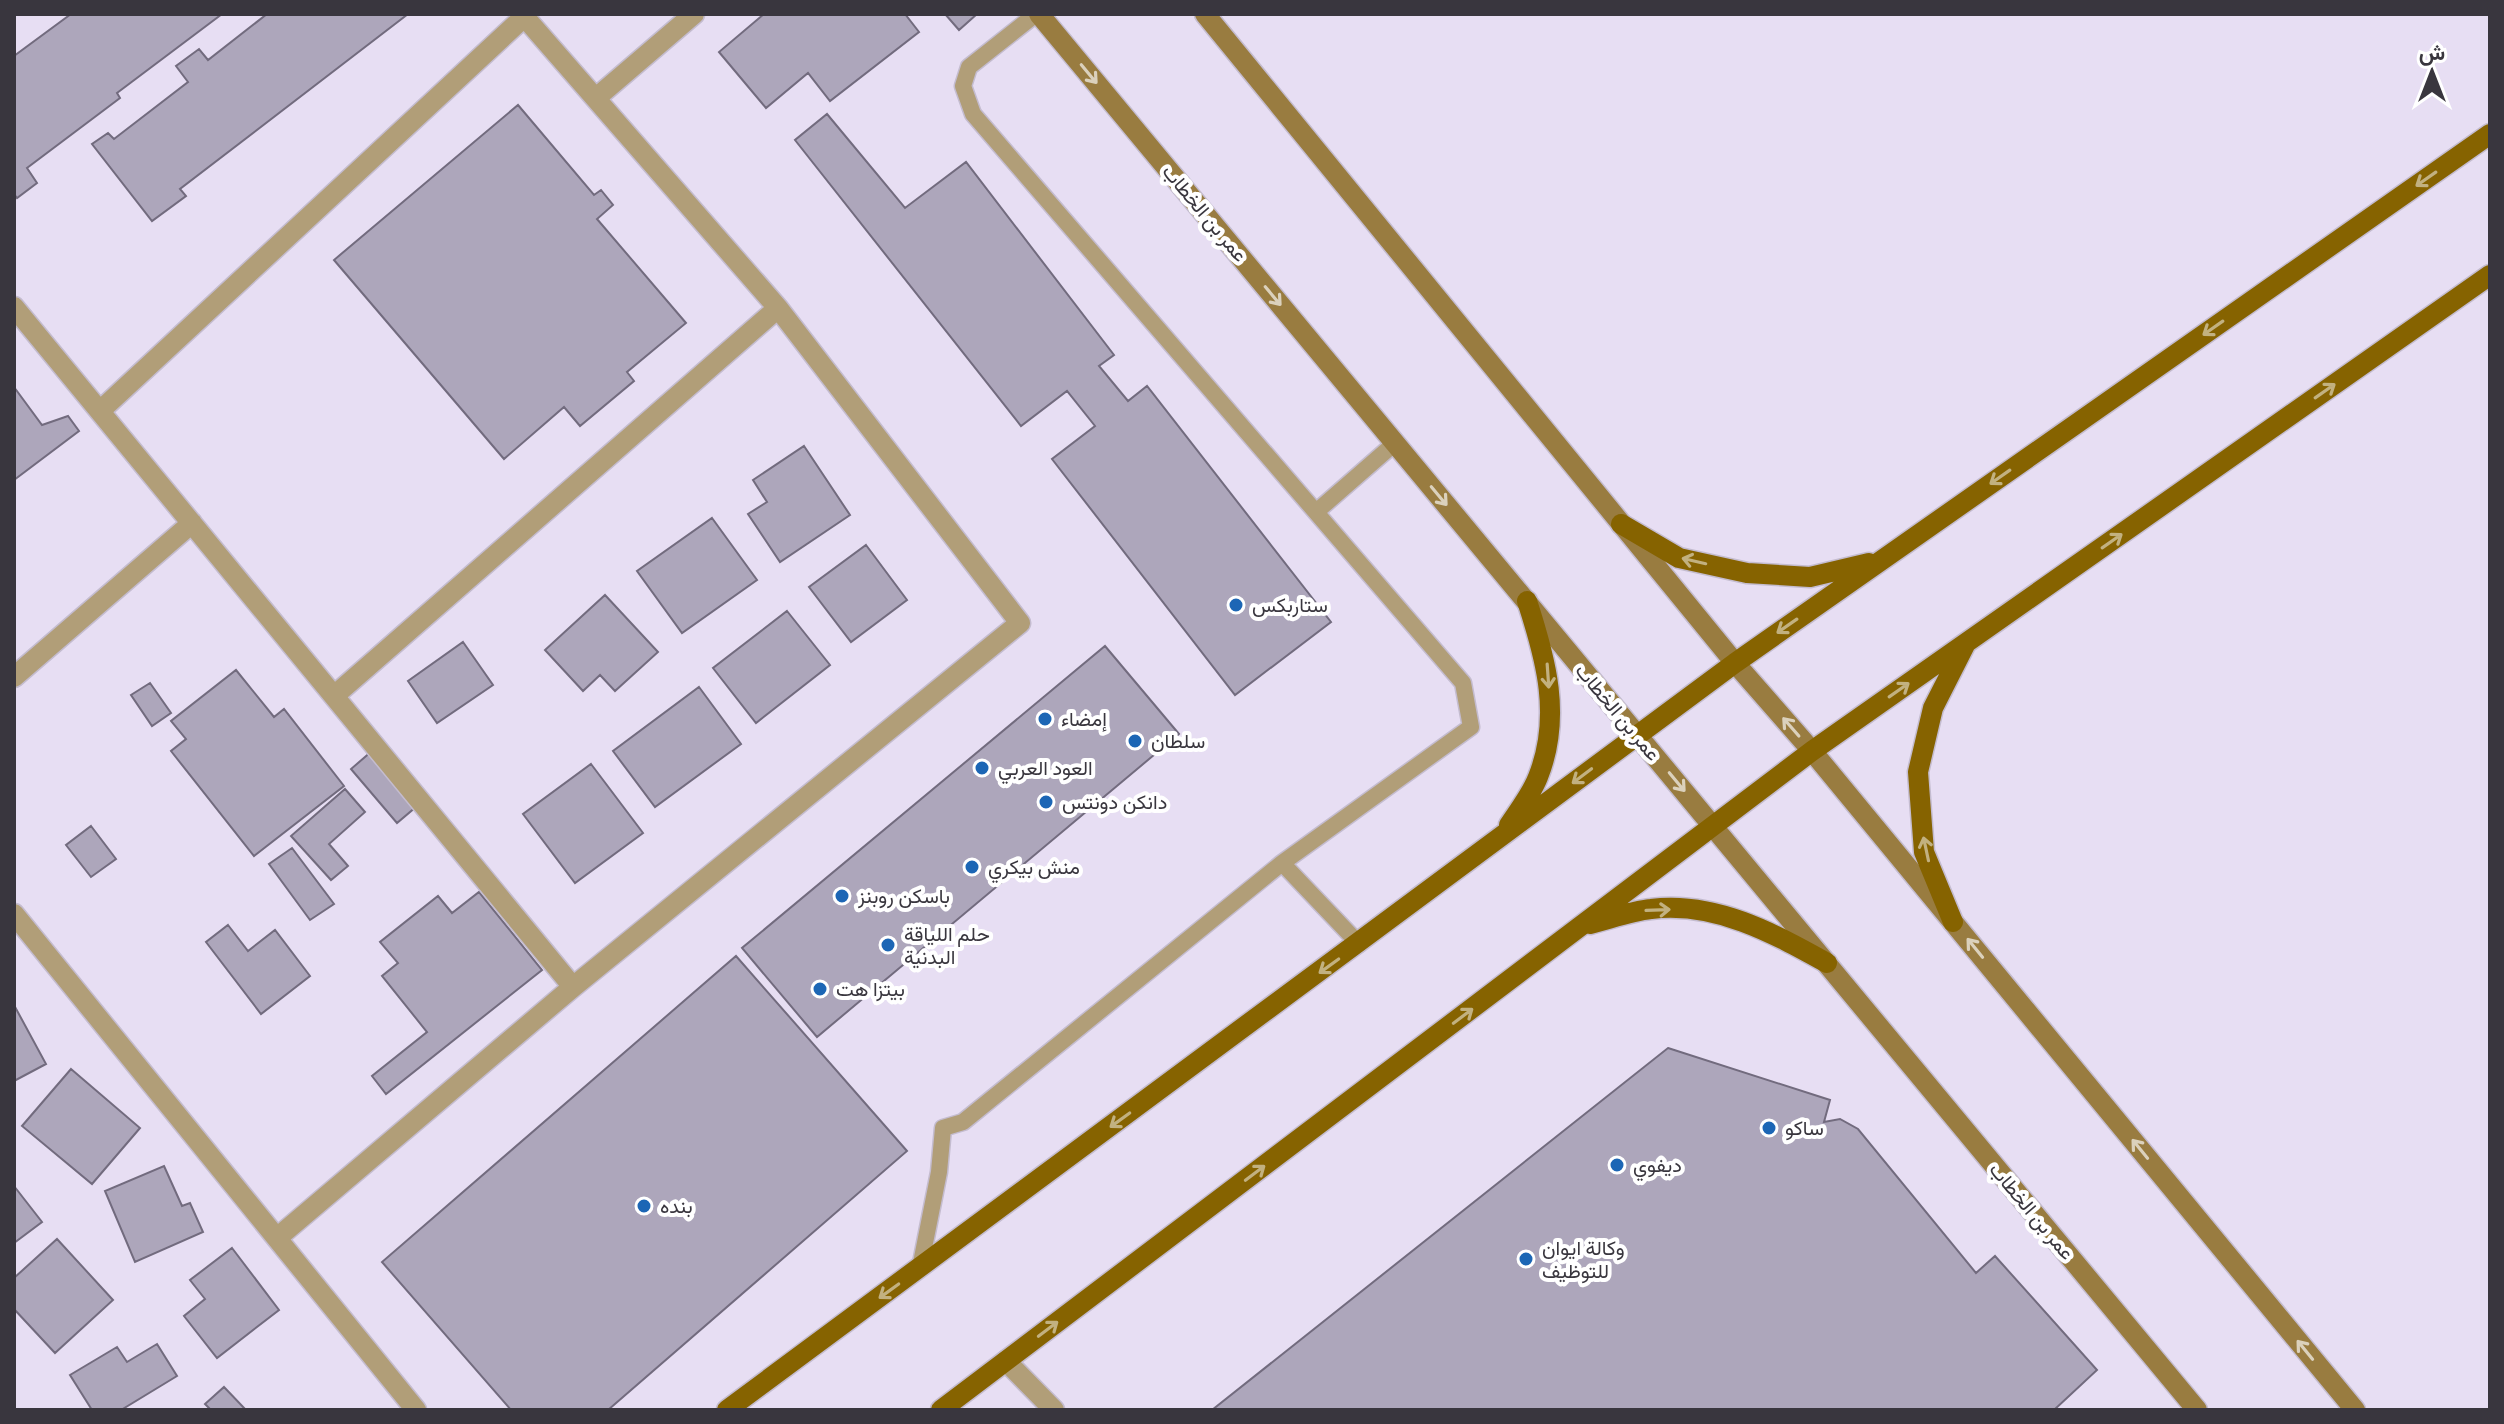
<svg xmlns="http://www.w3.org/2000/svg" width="2504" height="1424" font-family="'Roboto Condensed',Vazirmatn,sans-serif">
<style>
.building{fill:#ada6bb;stroke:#726b7e;stroke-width:2}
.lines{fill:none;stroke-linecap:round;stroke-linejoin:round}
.lane-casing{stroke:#c4bccf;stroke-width:19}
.street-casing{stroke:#c4bccf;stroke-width:23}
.secondary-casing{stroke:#c4bccf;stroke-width:23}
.primary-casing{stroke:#c4bccf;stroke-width:23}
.lane{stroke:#b19e78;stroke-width:16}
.street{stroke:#b19e78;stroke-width:20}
.secondary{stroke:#997c40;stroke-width:20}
.primary{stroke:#866300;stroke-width:20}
.oneway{stroke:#dbd1bc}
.oneway2{stroke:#c2b180}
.poi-dot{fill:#1c66b5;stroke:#fff;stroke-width:3}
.labels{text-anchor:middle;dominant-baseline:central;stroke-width:8;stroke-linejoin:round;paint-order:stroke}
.street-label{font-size:20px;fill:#39363e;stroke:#fff}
.poi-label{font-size:20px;fill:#39363e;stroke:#fff;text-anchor:start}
</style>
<rect width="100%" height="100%" fill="#e7def3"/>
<path class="building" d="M71 14H222L117 93 120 98 27 168 37 183 17 198 14 194V56Z
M267 14H408L180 189 186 196 152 221 92 144 108 133 114 139 188 82 176 66 199 49 208 60Z
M764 14H905L919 32 830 101 808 73 766 108 719 52Z
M945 14H977L959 30Z
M518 105 594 195 601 190 613 205 597 219 686 323 627 372 634 381 580 426 564 407 504 459 334 260Z
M827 114 905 208 966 162 1114 355 1099 366 1128 401 1147 386 1331 622 1235 695 1052 459 1095 426 1067 391 1021 426 795 140Z
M14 387 42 425 68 416 79 431 14 480Z
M804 446 850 515 780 562 748 514 767 502 753 480Z
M712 518 757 580 682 633 637 571Z
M866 545 907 600 851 642 809 587Z
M605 595 658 652 615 691 600 675 583 691 545 650Z
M787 611 830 665 756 723 713 668Z
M463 642 493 685 437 723 408 681Z
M1105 646 1179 734 817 1037 742 948Z
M236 670 274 717 284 709 344 786 254 856 171 751 186 739 171 721Z
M150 683 171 713 152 726 131 695Z
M699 687 741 744 655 807 613 751Z
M372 751 417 806 397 823 351 769Z
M591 764 643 833 575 883 523 814Z
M345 789 365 812 329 844 348 866 331 880 291 836Z
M91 826 116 859 91 877 66 845Z
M292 848 334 904 310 920 269 864Z
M479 892 542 970 386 1094 372 1076 427 1032 382 976 398 963 380 942 438 896 452 913Z
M228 925 248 951 275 930 310 976 261 1014 206 942Z
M736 956 907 1151 608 1410H511L382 1262Z
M14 1005 46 1064 14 1081Z
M1668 1048 1830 1100 1824 1122 1840 1119 1858 1129 1976 1273 1995 1256 2097 1370 2054 1410H1212Z
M71 1069 140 1128 92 1184 22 1126Z
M164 1166 182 1206 190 1203 203 1232 135 1262 105 1191Z
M14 1186 42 1222 14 1243Z
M57 1239 113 1300 55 1353 14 1309V1278Z
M232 1248 279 1310 217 1358 184 1316 205 1299 190 1280Z
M157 1344 177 1376 121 1410H92L70 1375 117 1347 127 1362Z
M224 1387 246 1410H211L205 1404Z"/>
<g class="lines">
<defs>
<path id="lane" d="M1316 512 1395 443
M1282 863 1359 944
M920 1268 939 1172 943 1128 963 1122 1282 863 1471 727 1463 683 973 114 963 86 969 67 1036 14"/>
<path id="street" d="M596 98 694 14
M14 307 573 987
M100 411 524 17
M14 677 192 523
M334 696 778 308
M14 914 416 1410
M277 1238 573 987 1020 623 778 308 522 14
M1006 1361 1054 1410"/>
<path id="secondary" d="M1039 14 2197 1410
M1205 14 1735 663 1812 751 2355 1410"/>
<path id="primary" d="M1621 524 1679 558 1747 573 1810 577 1869 563
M1509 825C1519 810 1532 793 1538 777 1562 717 1546 659 1527 601
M1953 922 1924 852 1918 772 1933 708 1965 645
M1590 924C1610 919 1631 911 1651 909 1715 901 1773 933 1827 963
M727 1410 1735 663 2490 134
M941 1410 1812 751 2490 275"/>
</defs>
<use href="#lane" class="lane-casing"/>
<use href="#street" class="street-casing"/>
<use href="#secondary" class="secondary-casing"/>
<use href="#primary" class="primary-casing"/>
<use href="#lane" class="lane"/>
<use href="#street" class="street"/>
<use href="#secondary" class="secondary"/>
<use href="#primary" class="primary"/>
</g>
<defs><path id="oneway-shaft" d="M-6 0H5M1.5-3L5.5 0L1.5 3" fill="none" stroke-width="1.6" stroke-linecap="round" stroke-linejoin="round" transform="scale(2)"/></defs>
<g class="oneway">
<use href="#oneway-shaft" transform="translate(1089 74) rotate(50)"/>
<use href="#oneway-shaft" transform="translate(1273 296) rotate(50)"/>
<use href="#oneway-shaft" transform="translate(1439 496) rotate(50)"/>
<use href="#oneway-shaft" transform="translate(1791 727) rotate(-131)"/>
<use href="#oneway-shaft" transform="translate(1677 782) rotate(50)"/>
<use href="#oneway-shaft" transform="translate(1975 948) rotate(-129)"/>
<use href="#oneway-shaft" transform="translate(2140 1149) rotate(-129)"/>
<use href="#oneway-shaft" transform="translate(2305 1350) rotate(-129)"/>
</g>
<g class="oneway2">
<use href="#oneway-shaft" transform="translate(2426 179) rotate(145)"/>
<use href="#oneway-shaft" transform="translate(2213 328) rotate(145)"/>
<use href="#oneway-shaft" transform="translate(2325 391) rotate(-35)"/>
<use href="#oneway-shaft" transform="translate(2000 477) rotate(145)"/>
<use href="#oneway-shaft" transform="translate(2112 541) rotate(-35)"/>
<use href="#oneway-shaft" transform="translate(1694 561) rotate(-167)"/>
<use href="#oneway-shaft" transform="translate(1787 626) rotate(145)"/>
<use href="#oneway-shaft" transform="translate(1548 676) rotate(86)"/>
<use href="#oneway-shaft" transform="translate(1899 690) rotate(-35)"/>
<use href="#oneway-shaft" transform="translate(1582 776) rotate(143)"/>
<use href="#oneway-shaft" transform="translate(1926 849) rotate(-102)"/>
<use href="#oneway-shaft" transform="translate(1658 910) rotate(-2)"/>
<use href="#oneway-shaft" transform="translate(1329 966) rotate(144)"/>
<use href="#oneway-shaft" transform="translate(1463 1016) rotate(-37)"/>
<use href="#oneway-shaft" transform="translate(1120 1120) rotate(144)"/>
<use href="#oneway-shaft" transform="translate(1255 1173) rotate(-37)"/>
<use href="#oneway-shaft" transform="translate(889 1291) rotate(144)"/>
<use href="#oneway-shaft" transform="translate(1048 1329) rotate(-37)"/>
</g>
<g class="poi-dot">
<circle cx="1236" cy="605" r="8"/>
<circle cx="1045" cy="719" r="8"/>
<circle cx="1135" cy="741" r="8"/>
<circle cx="982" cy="768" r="8"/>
<circle cx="1046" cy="802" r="8"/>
<circle cx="972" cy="867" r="8"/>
<circle cx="842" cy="896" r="8"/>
<circle cx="888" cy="945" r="8"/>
<circle cx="820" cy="989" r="8"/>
<circle cx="1769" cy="1128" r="8"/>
<circle cx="1617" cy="1165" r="8"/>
<circle cx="644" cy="1206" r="8"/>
<circle cx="1526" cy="1259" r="8"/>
</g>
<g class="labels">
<g class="street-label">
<text transform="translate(1205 213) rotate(50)">عمر بن الخطاب</text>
<text transform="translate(1618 712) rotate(50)">عمر بن الخطاب</text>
<text transform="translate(2032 1211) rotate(50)">عمر بن الخطاب</text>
</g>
<g class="poi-label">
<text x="1252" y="605">ستاربكس</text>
<text x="1061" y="719">إمضاء</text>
<text x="1151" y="741">سلطان</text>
<text x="998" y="768">العود العربي</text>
<text x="1062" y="802">دانكن دونتس</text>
<text x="988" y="867">منش بيكري</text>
<text x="858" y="896">باسكن روبنز</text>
<text x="904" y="934">حلم اللياقة<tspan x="904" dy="23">البدنية</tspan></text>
<text x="836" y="989">بيتزا هت</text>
<text x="1785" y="1128">ساكو</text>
<text x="1633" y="1165">ديفوي</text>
<text x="660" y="1206">بنده</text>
<text x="1542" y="1248">وكالة ايوان<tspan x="1542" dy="23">للتوظيف</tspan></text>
</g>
</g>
<rect width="2504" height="1424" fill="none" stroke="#39363e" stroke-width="32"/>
<g transform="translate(2432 72)" stroke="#ffffff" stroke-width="6" paint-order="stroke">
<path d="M0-6L14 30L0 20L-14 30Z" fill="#39363e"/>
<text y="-12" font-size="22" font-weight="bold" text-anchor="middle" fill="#39363e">ش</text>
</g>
</svg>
